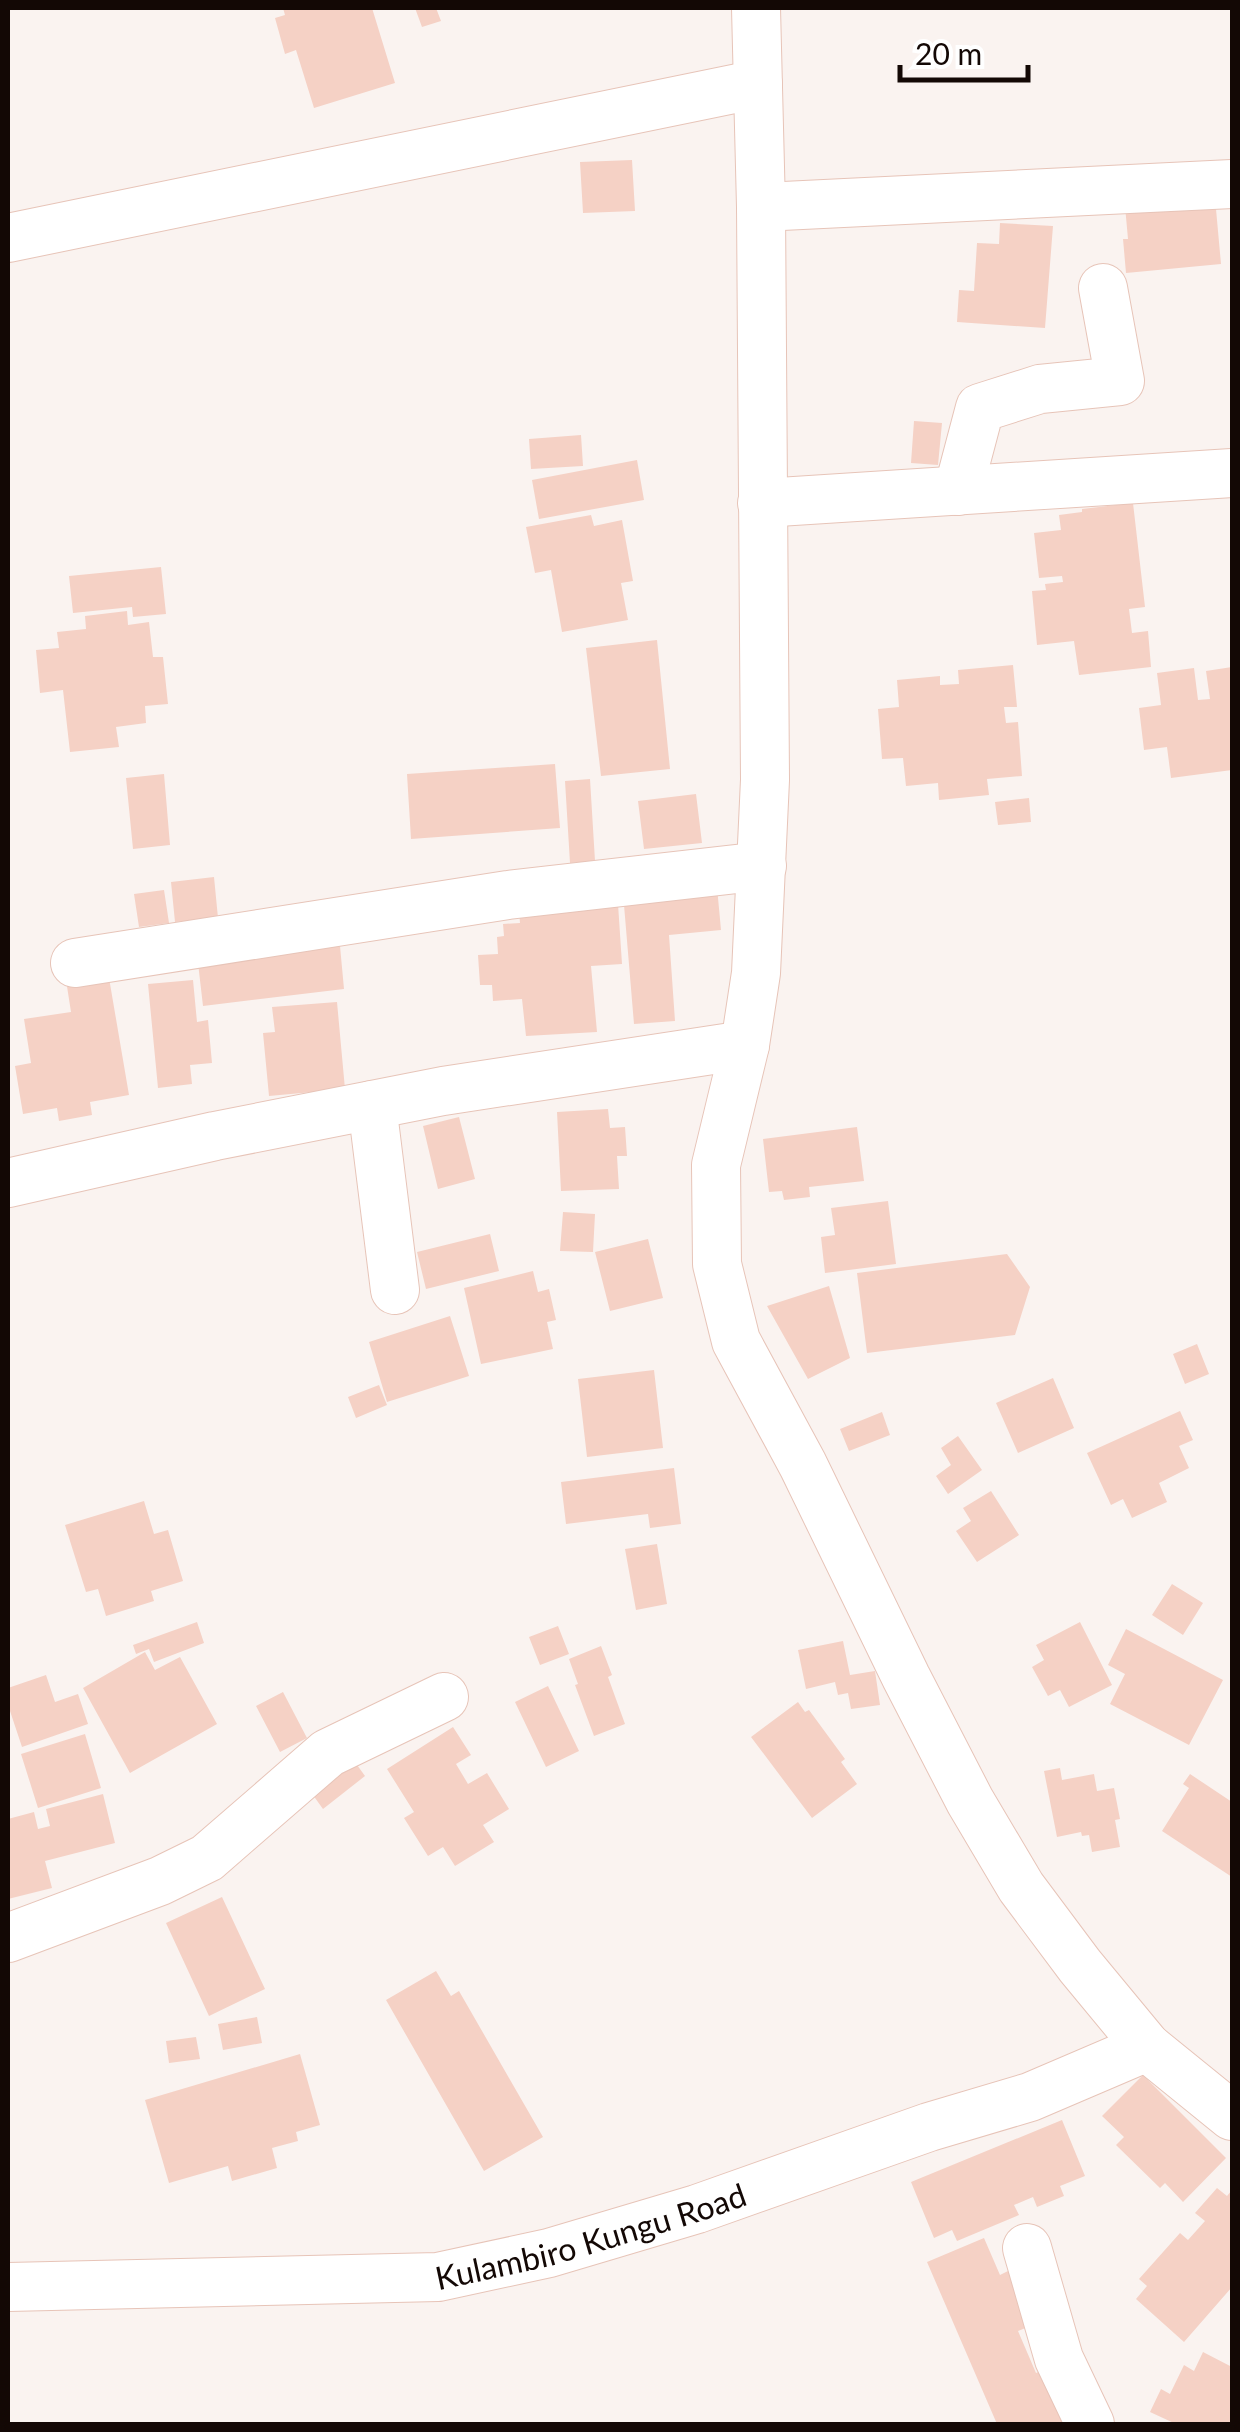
<svg xmlns="http://www.w3.org/2000/svg" width="1240" height="2432" font-family="Lato,sans-serif">
<style>
.building{fill:#f5d1c5}
.lines{fill:none;stroke-linecap:round;stroke-linejoin:round}
.minor-casing{stroke:#e7c4b8;stroke-width:50}
.minor{stroke:#fff;stroke-width:48}
.labels{text-anchor:middle;dominant-baseline:central;stroke-width:10;stroke-linejoin:round;paint-order:stroke}
.street-label{font-size:32px;fill:#130805;stroke:#fff}
</style>
<rect width="100%" height="100%" fill="#faf3f0"/>
<path class="building" d="M283 8H372L395 83 314 108 296 50 285 54 275 18 285 15Z
M415 8H436L441 21 422 27Z
M632 160 635 211 583 213 580 162Z
M1215 198 1221 264 1126 273 1123 239H1128L1125 206Z
M1000 223 1053 226 1045 328 957 322 959 290 974 291 977 243 999 244Z
M914 421 942 423 938 465 911 463Z
M581 435 583 466 531 469 529 439Z
M637 460 644 500 539 519 532 480Z
M1133 503 1145 607 1129 609 1132 633 1148 631 1151 667 1079 675 1074 641 1037 645 1032 591 1046 590 1045 584 1063 582 1062 576 1039 578 1034 533 1061 530 1059 515 1082 512V509Z
M591 515 594 526 622 520 633 581 621 583 628 620 562 632 551 570 535 573 526 527Z
M161 567 166 614 133 617 132 607 73 613 69 576Z
M127 611 128 625 149 622 153 657H163L168 704 145 706 146 723 116 727 119 747 70 752 63 690 40 693 36 650 59 648 57 632 86 629 85 616Z
M657 640 670 769 601 776 586 648Z
M1013 665 1017 707H1004L1006 723 1018 722 1022 776 987 779 989 795 939 800 938 783 906 786 903 758 882 759 878 709 899 707 897 680 940 676V685L959 684 958 670Z
M1232 667V770L1171 778 1167 747 1144 750 1139 708 1161 705 1157 673 1194 668 1198 700 1210 699 1206 671Z
M555 764 560 828 411 839 407 774Z
M164 774 170 845 133 849 126 778Z
M590 779 595 861 570 863 565 781Z
M696 794 702 843 644 849 638 801Z
M1029 798 1031 822 998 825 995 802Z
M214 877 218 918 175 922 171 882Z
M717 887 721 930 669 935 675 1021 634 1024 623 893Z
M164 890 169 923 139 927 134 894Z
M618 904 622 964 591 966 597 1032 526 1036 522 999 493 1001 492 985H480L478 955 498 954 497 937 504 936 503 924 520 923 519 911Z
M340 946 344 989 203 1006 198 963Z
M108 972 129 1095 90 1102 92 1115 59 1121 57 1108 23 1114 15 1066 31 1063 24 1019 71 1012 66 980Z
M193 980 197 1022 208 1020 212 1063 190 1065 192 1084 158 1088 148 984Z
M337 1002 345 1089 269 1096 263 1033 275 1032 272 1007Z
M608 1109 610 1128 625 1127 627 1156H617L619 1189 561 1191 557 1112Z
M459 1117 475 1179 438 1189 423 1126Z
M857 1127 864 1181 809 1187 810 1197 784 1200 782 1191 769 1192 763 1139Z
M888 1201 896 1264 825 1273 821 1237 835 1235 831 1208Z
M563 1212 595 1214 593 1252 560 1251Z
M490 1234 499 1271 426 1289 417 1252Z
M648 1239 663 1298 610 1311 595 1252Z
M1007 1254 1030 1287 1015 1335 867 1353 857 1273Z
M533 1271 538 1292 549 1289 556 1320 547 1322 553 1349 481 1364 464 1288Z
M829 1286 850 1358 808 1379 767 1306Z
M450 1316 469 1376 387 1402 369 1342Z
M1197 1344 1209 1374 1185 1384 1173 1354Z
M654 1370 663 1448 587 1457 578 1379Z
M1053 1378 1074 1428 1018 1453 996 1403Z
M379 1385 387 1405 356 1418 348 1397Z
M1180 1411 1193 1440 1179 1446 1189 1468 1159 1483 1167 1502 1132 1518 1123 1499 1111 1505 1087 1453Z
M882 1412 890 1435 849 1451 840 1429Z
M958 1436 982 1470 948 1494 936 1476 951 1465 941 1448Z
M674 1468 681 1524 650 1528 648 1514 566 1524 561 1482Z
M991 1491 1019 1535 977 1562 956 1531 971 1521 963 1508Z
M144 1501 154 1534 168 1530 183 1581 151 1591 154 1601 106 1616 98 1589 86 1592 65 1525Z
M657 1544 667 1604 636 1610 625 1549Z
M1172 1584 1203 1603 1183 1635 1152 1615Z
M197 1622 204 1643 154 1662 149 1649 136 1654 133 1645Z
M1080 1622 1112 1685 1069 1707 1060 1690 1048 1696 1032 1667 1044 1660 1036 1645Z
M558 1626 569 1654 540 1665 529 1637Z
M1126 1629 1223 1680 1189 1745 1110 1704 1125 1674 1108 1665Z
M843 1641 850 1675 875 1671 880 1705 851 1709 848 1693 838 1695 835 1682 806 1689 798 1650Z
M601 1646 612 1675 608 1677 625 1724 594 1736 575 1685 578 1684 569 1659Z
M145 1652 155 1670 180 1657 217 1724 130 1773 83 1688Z
M46 1675 55 1702 78 1694 88 1724 22 1747 8 1705V1688Z
M548 1686 579 1751 546 1767 515 1702Z
M283 1692 307 1738 280 1752 256 1706Z
M798 1702 805 1712 809 1710 845 1759 841 1762 857 1784 812 1818 751 1737Z
M453 1727 471 1755 456 1764 468 1784 487 1773 509 1809 483 1825 494 1842 455 1866 443 1847 428 1856 404 1818 414 1812 387 1769Z
M85 1734 101 1788 38 1808 21 1754Z
M347 1751 365 1776 323 1809 305 1784Z
M1060 1768 1062 1780 1094 1774 1097 1791 1114 1788 1120 1819 1115 1820 1120 1847 1092 1852 1089 1835 1082 1836 1081 1832 1057 1837 1044 1771Z
M1190 1774 1232 1802V1877L1162 1831 1189 1788 1183 1784Z
M103 1794 115 1843 45 1861 52 1888 8 1899V1819L34 1812 38 1829 50 1826 46 1809Z
M222 1897 265 1989 209 2016 166 1923Z
M436 1971 451 1996 459 1991 543 2137 484 2171 386 2000Z
M257 2017 262 2043 223 2050 218 2024Z
M196 2037 200 2059 169 2063 166 2041Z
M300 2054 320 2125 296 2132 298 2141 272 2148 277 2168 232 2181 228 2166 169 2183 145 2100Z
M1143 2075 1226 2158 1183 2202 1165 2183 1160 2188 1116 2145 1124 2137 1102 2116Z
M1062 2120 1085 2176 1060 2186 1064 2196 1037 2207 1033 2197 1014 2205 1019 2215 957 2241 952 2230 934 2238 911 2182Z
M1217 2188 1227 2196 1232 2190V2287L1184 2342 1136 2299 1147 2286 1139 2279 1180 2233 1188 2240 1205 2221 1195 2213Z
M984 2238 1000 2275 1010 2270 1033 2325 1018 2331 1036 2373 1041 2371 1064 2424H997L927 2262Z
M1203 2352 1232 2367V2424H1176L1150 2412 1161 2389 1170 2394 1184 2365 1194 2371Z"/>
<g class="lines">
<defs>
<g id="minor">
<path d="M756 8 761 207 765 780 756 973 745 1045 716 1165 717 1264 736 1341 803 1465 906 1677 970 1801 1021 1887 1080 1966 1147 2047 1232 2116"/>
<path d="M761 207 1232 184"/>
<path d="M8 238 758 84"/>
<path d="M958 491 980 408 1040 389 1120 381 1103 288"/>
<path d="M762 503 1232 473"/>
<path d="M75 963 508 895 762 866"/>
<path d="M372 1105 395 1290"/>
<path d="M8 1183 215 1136 443 1091 745 1045"/>
<path d="M8 1938 160 1881 207 1858 328 1753 444 1697"/>
<path d="M1027 2248 1059 2359 1090 2424"/>
<path id="s1" d="M8 2287 438 2277 549 2253 697 2209 929 2127 1030 2097 1147 2047"/>
</g>
</defs>
<use href="#minor" class="minor-casing"/>
<use href="#minor" class="minor"/>
</g>
<g class="labels">
<g class="street-label">
<text stroke="none"><textPath href="#s1" startOffset="588">Kulambiro Kungu Road</textPath></text>
</g>
</g>
<rect width="1240" height="2432" fill="none" stroke="#130805" stroke-width="20"/>
<path d="M900 65v15h128v-15" fill="none" stroke="#130805" stroke-width="5"/>
<text x="915" y="65" font-size="30" fill="#130805" stroke="#ffffff" stroke-width="8" paint-order="stroke">20 m</text>
</svg>
